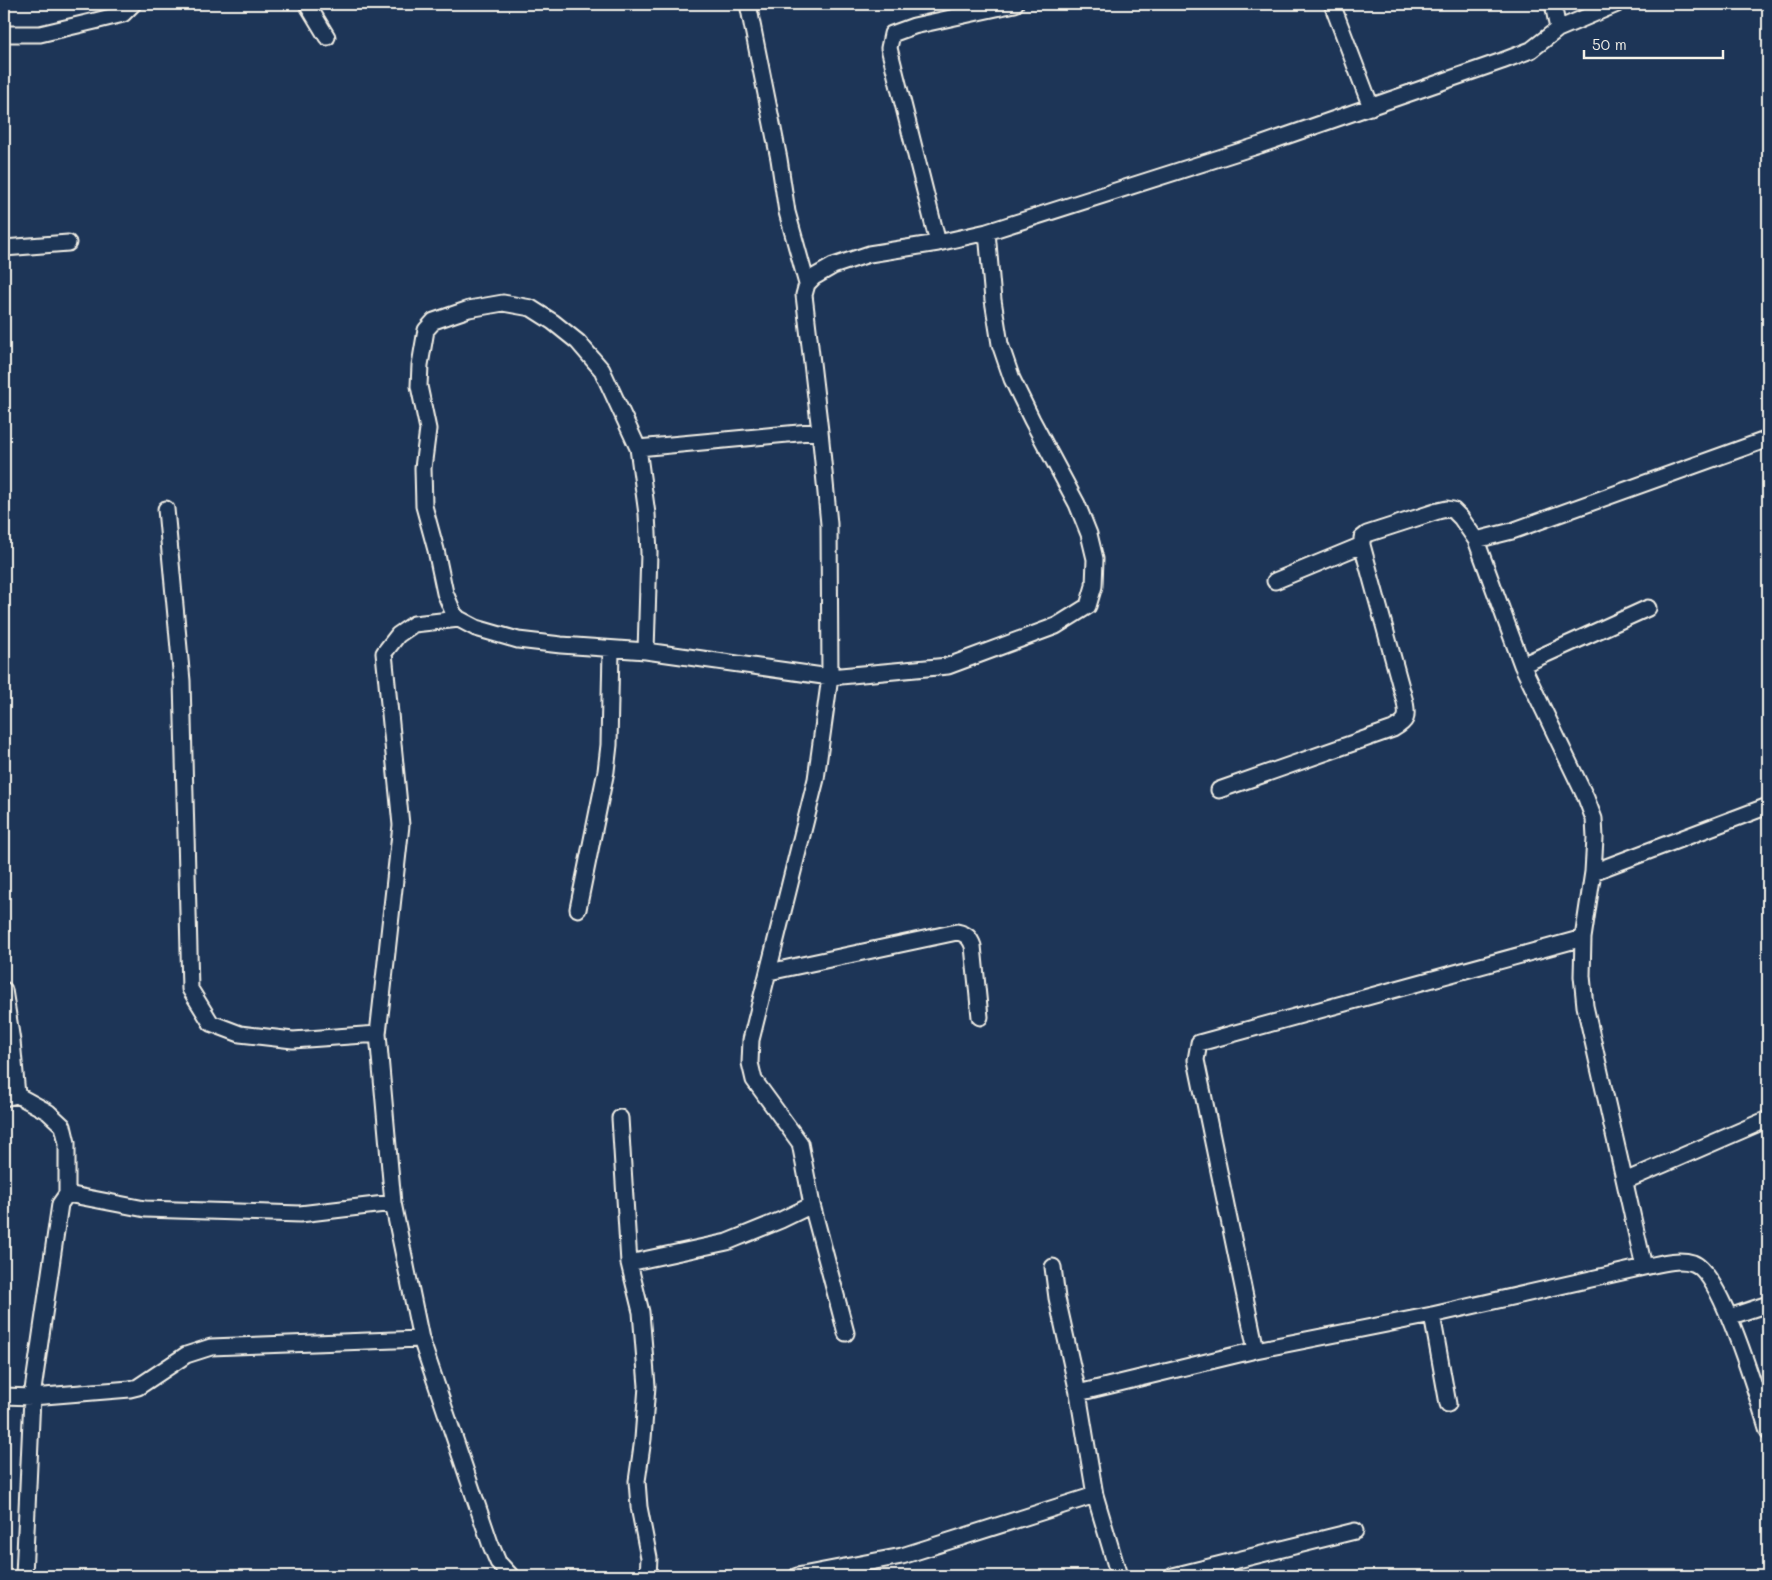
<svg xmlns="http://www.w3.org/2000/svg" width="1772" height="1580" font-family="Mali,sans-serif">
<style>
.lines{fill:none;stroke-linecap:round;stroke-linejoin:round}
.minor-casing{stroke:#f4f1e8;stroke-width:19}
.minor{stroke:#1d3557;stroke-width:15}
</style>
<rect width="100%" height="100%" fill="#1d3557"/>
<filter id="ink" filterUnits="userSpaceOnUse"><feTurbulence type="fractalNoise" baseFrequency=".02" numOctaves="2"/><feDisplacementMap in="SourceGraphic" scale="10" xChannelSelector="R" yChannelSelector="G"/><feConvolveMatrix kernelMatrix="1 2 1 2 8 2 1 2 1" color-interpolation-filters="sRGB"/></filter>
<g filter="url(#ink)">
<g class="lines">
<defs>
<path id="minor" d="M307 4 327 37
M1332 4 1371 107
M1553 4 1558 29
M749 9 779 159 787 212 807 284
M4 34H40L95 21 123 14 133 4
M938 243 889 48 892 34 914 26 1015 4
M4 248 68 243
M638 448 820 431
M166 509 182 681 190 989 211 1023 240 1034 293 1040 378 1034
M1476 540 1512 531 1768 439
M1275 581 1362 545
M459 619 414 624 398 635 384 653 401 825 378 1034 393 1203 421 1339 490 1543 498 1562 511 1576
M646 651 649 553 647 514 638 448 602 370 578 342 553 322 531 308 503 303 469 309 434 321 426 330 420 365 419 386 428 429 423 468 424 506 436 550 445 593 454 614 459 619 476 628 518 640 561 645 646 651 830 677 948 666 1056 626 1088 606 1094 586 1095 559 1089 534 1077 504 1032 420 1012 379 1000 344 993 300 987 232
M1522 665 1648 608
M1219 790 1393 729C1407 721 1408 718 1405 702L1362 545V538L1367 534 1438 511 1447 509 1453 510 1461 518 1476 540 1522 665 1586 798 1594 819 1595 838 1593 872 1583 938 1582 976 1585 1006 1644 1267
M1593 872 1768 806
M578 909 606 771 609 745 611 650
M769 972 957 932C967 934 970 938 973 946L980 1017
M4 990 12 1041 17 1095
M4 1098 17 1095 48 1112 63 1126 67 1143V1194
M620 1118 629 1263
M1625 1181 1768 1119
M812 1205 846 1333
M1053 1267 1057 1298 1078 1393
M1432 1315 1448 1404
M1729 1317 1768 1304
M1256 1350 1196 1060 1199 1043 1583 938
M4 1396 32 1397 60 1204 67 1194 145 1209 300 1214 393 1203
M24 1576 32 1397 130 1389 138 1387 186 1355 211 1347 421 1339
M648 1576 649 1558 639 1507 637 1481 643 1439 647 1386 641 1312 629 1263 727 1242 781 1220 812 1205 800 1143 754 1080 750 1063 751 1040 816 779 830 677 829 524 820 431 804 295 807 284 814 277 833 266 869 254 938 243 987 232 1260 145 1502 61 1531 50 1558 29 1617 4
M797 1576 902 1556 1095 1495
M1119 1576 1095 1495 1078 1393 1256 1350 1432 1315 1644 1267C1659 1264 1677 1258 1693 1263 1722 1273 1758 1399 1768 1431
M1173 1576 1355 1531"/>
</defs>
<use href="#minor" class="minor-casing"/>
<use href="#minor" class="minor"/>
</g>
</g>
<rect width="1772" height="1580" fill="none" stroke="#1d3557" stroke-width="20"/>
<rect x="10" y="10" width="1752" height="1560" fill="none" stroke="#f4f1e8" stroke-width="2" filter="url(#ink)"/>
<path d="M1584 50v8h139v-8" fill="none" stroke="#f4f1e8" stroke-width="2.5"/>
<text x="1592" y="50" font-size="15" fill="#f4f1e8" stroke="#1d3557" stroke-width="4" paint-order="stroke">50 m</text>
</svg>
